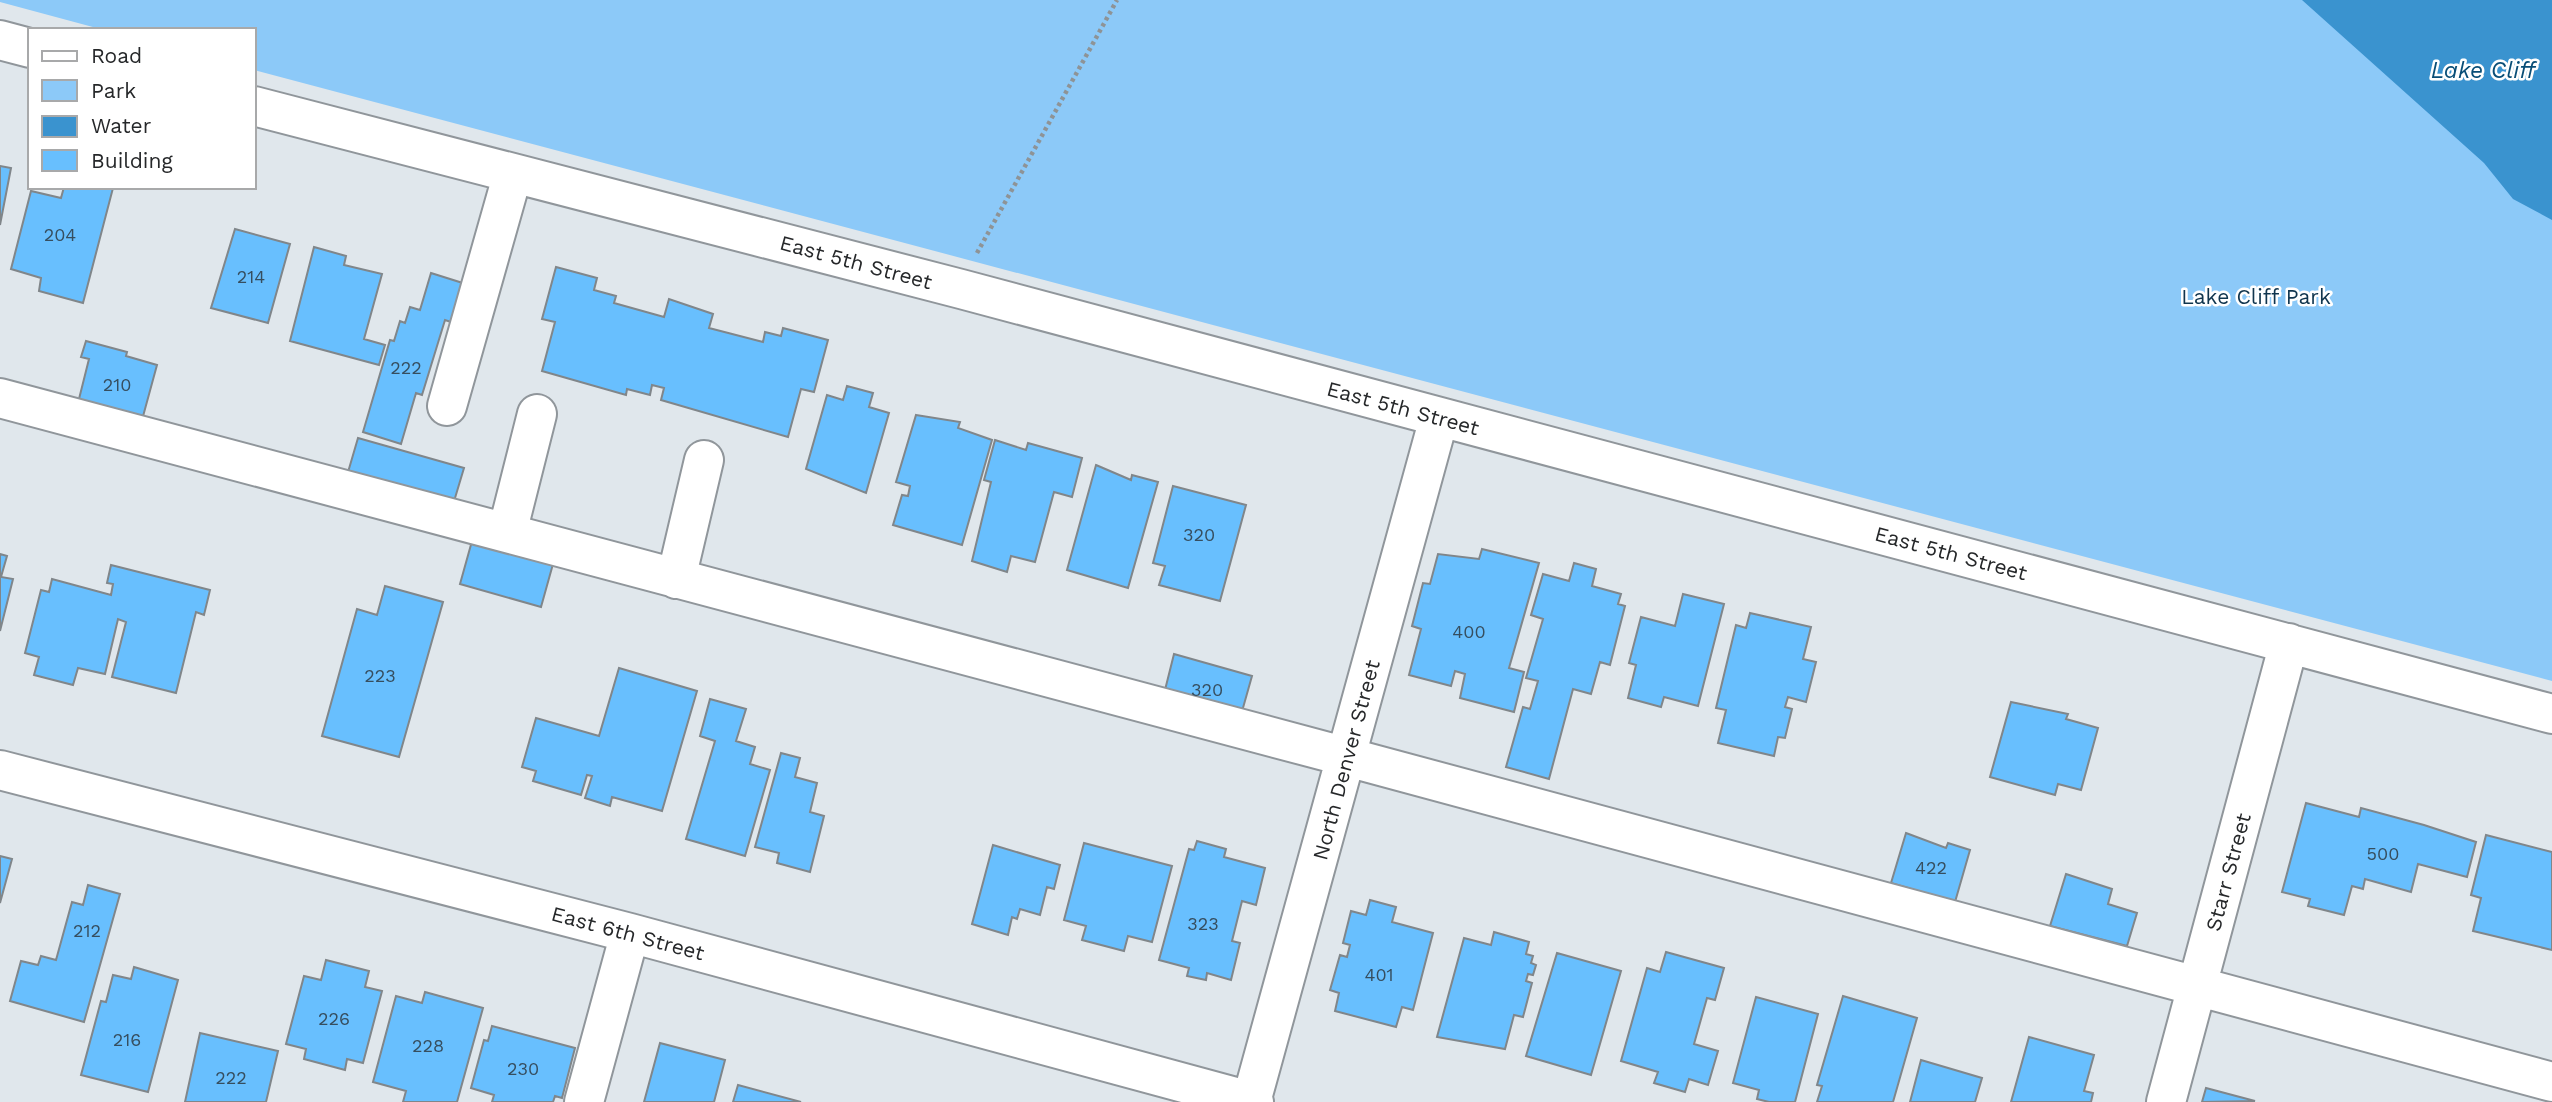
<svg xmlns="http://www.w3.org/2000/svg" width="2552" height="1102" font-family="'Work Sans',sans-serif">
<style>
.green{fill:#8cc9f8}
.water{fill:#3a93cf}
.building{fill:#68bffe;stroke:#80868a;stroke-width:2}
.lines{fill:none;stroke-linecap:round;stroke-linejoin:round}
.minor-casing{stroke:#90969b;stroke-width:42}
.path{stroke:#8e9396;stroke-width:4.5;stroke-dasharray:3.5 3.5;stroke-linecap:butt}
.minor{stroke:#fff;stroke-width:38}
.labels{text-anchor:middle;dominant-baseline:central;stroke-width:5;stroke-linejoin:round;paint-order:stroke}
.number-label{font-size:18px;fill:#364e5f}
.street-label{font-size:21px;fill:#26282a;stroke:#fff}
.park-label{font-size:21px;fill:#10354e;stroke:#fff}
.water-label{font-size:23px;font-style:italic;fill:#094e77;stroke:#fff}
</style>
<rect width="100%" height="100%" fill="#e0e7ec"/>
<path class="green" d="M0 0H2552V681L254 70V30H104L0 2Z"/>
<path class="water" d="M2302 0H2552V220L2513 199 2484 163Z"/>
<path class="building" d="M0 166 11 168 0 225Z
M64 187 113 188 83 303 39 291 41 278 11 269 31 191 61 198Z
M235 229 290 244 268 323 211 308Z
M314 247 346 256 344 265 382 274 364 339 385 345 379 365 290 341Z
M556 267 597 278 594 290 616 296 614 303 664 317 669 299 713 314 709 328 763 342 765 332 781 336 783 328 828 340 814 392 801 389 788 437 661 400 664 388 652 385 650 395 627 389 626 395 542 371 555 322 542 319Z
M431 273 469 285 457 324 445 320 422 395 416 393 401 444 363 432 390 340 394 341 400 321 405 323 410 307 420 310Z
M86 341 127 352 126 356 157 365 142 420 78 403 89 359 81 357Z
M847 386 873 393 869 407 889 413 866 493 806 469 827 395 843 400Z
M916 415 960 422 958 428 992 440 962 545 893 525 902 495 908 496 910 486 896 482Z
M358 438 464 468 452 508 346 479Z
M995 440 1026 450 1028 443 1082 458 1072 497 1054 492 1035 562 1011 556 1007 572 972 561 991 482 984 480Z
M1096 465 1131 480 1132 475 1158 482 1128 588 1067 570Z
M1173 486 1246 505 1220 601 1159 585 1165 566 1153 563Z
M472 541 553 564 541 607 460 584Z
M1482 549 1539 563 1509 668 1524 672 1514 712 1460 698 1465 674 1455 671 1451 686 1409 675 1421 629 1412 626 1423 583 1430 584 1438 554 1479 559Z
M0 554 7 556 1 577 13 579 0 631Z
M1574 563 1596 569 1592 586 1621 594 1618 604 1625 606 1610 665 1600 662 1591 694 1573 689 1549 779 1506 767 1523 707 1530 709 1538 681 1526 678 1543 619 1531 615 1543 574 1569 581Z
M111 565 210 590 204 615 196 612 176 693 112 677 126 622 118 619 105 674 78 668 73 685 34 675 39 657 25 653 41 590 49 592 52 579 111 595 113 584 107 583Z
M385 586 443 602 399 757 322 736 357 609 377 615Z
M1683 594 1724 604 1698 706 1664 697 1661 707 1628 698 1636 665 1629 663 1641 617 1675 626Z
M1750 613 1811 627 1803 659 1816 662 1806 702 1788 697 1785 707 1792 709 1785 738 1778 737 1774 756 1718 743 1726 710 1716 708 1736 625 1746 628Z
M1174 654 1252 676 1239 722 1162 702Z
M619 668 697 691 662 811 612 797 610 806 585 798 592 776 587 775 581 795 533 781 536 771 522 767 536 718 599 736Z
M710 699 746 709 736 741 755 747 750 764 770 770 745 856 686 839 715 741 700 736Z
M2011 702 2068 714 2066 719 2098 728 2081 790 2058 784 2055 795 1990 777Z
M781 753 800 758 795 777 817 783 810 812 824 816 810 872 777 863 779 853 755 847Z
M2306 803 2359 817 2361 808 2424 825 2476 842 2467 877 2418 864 2411 892 2365 879 2363 889 2352 886 2344 915 2308 906 2310 899 2282 892Z
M1906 833 1946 848 1948 843 1970 850 1955 902 1891 883Z
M2486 835 2552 852V950L2473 931 2481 898 2471 895Z
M1197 841 1226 849 1224 857 1265 868 1256 905 1242 901 1232 941 1240 943 1231 980 1207 973 1206 980 1187 976 1189 968 1159 960 1189 849 1194 850Z
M1084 843 1172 866 1152 942 1128 936 1124 951 1082 940 1086 926 1064 920Z
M993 845 1060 865 1054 889 1047 887 1040 915 1020 909 1017 919 1012 917 1008 935 972 924Z
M0 856 12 859 0 903Z
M2066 874 2112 889 2108 904 2137 913 2127 946 2050 926Z
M88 885 120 894 84 1022 10 1001 21 961 38 965 41 956 56 960 72 902 83 905Z
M1370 900 1396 907 1392 922 1433 933 1413 1010 1402 1007 1396 1027 1335 1011 1339 993 1330 990 1340 955 1347 957 1350 945 1343 943 1351 911 1366 915Z
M1494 932 1529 942 1526 954 1533 956 1531 963 1536 965 1533 975 1528 974 1526 981 1532 983 1523 1017 1514 1015 1505 1049 1437 1037 1464 938 1491 945Z
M1666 952 1724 968 1715 1000 1707 998 1694 1044 1718 1051 1708 1085 1689 1079 1685 1092 1654 1083 1658 1072 1621 1061 1647 968 1660 972Z
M1557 953 1621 971 1591 1075 1526 1056Z
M326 960 369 971 365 987 382 991 363 1063 347 1059 345 1070 304 1059 306 1049 286 1044 304 976 321 980Z
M134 967 178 980 148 1092 81 1075 101 1001 106 1002 113 975 131 979Z
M425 992 483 1008 457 1102H403L406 1091 373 1082 396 996 422 1003Z
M1843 996 1917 1018 1893 1102H1817L1822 1086 1817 1085Z
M1756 997 1818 1014 1795 1102H1769L1757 1099 1759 1090 1733 1083Z
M492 1026 575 1048 562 1098 555 1096 553 1102H492L494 1095 471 1088 484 1040 488 1041Z
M200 1033 278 1051 266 1102H185Z
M2029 1037 2094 1055 2084 1091 2093 1093 2091 1102H2011Z
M660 1043 725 1060 714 1102H644Z
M1921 1060 1982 1078 1975 1102H1910Z
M738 1085 801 1102H733Z
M2206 1088 2255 1101 2202 1102Z"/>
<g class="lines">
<defs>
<path id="minor" d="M0 40 30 48
M254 106 961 289 2552 714
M0 398 1347 757 2552 1082
M447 406 513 173
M507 533 537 414
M676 579 704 460
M0 770 630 933 1254 1102
M584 1102 630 933
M1251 1102 1439 418
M2166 1102 2289 643"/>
</defs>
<use href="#minor" class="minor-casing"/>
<path class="path" d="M977 253 1117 0"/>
<use href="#minor" class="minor"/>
</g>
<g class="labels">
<g class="number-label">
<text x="60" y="234">204</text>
<text x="251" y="276">214</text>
<text x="406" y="367">222</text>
<text x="117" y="384">210</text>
<text x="1199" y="534">320</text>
<text x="1469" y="631">400</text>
<text x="380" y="675">223</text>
<text x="1207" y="689">320</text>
<text x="2383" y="853">500</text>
<text x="1931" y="867">422</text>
<text x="1203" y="923">323</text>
<text x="87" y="930">212</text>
<text x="1379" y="974">401</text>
<text x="334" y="1018">226</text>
<text x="127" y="1039">216</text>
<text x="428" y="1045">228</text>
<text x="523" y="1068">230</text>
<text x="231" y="1077">222</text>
</g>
<g class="street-label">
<text transform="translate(856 262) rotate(15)">East 5th Street</text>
<text transform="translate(1403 408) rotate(15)">East 5th Street</text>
<text transform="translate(1951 553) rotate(15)">East 5th Street</text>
<text transform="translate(1346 760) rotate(-75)">North Denver Street</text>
<text transform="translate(2228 872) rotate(-75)">Starr Street</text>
<text transform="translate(628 933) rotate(15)">East 6th Street</text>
</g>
<g class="park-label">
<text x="2256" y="296">Lake Cliff Park</text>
</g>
<g class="water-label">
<text x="2483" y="70">Lake Cliff</text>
</g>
</g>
<rect x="28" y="28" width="228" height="161" fill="#ffffff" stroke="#a8a9aa" stroke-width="2"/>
<rect x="42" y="51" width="35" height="10" fill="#ffffff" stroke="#a8a9aa" stroke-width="2"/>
<text x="91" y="63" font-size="21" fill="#26282a">Road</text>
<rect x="42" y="80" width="35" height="21" fill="#8cc9f8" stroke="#a8a9aa" stroke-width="2"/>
<text x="91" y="98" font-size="21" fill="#26282a">Park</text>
<rect x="42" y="116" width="35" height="21" fill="#3a93cf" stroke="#a8a9aa" stroke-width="2"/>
<text x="91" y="133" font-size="21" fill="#26282a">Water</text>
<rect x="42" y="150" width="35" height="21" fill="#68bffe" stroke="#a8a9aa" stroke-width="2"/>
<text x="91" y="168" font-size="21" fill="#26282a">Building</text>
</svg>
